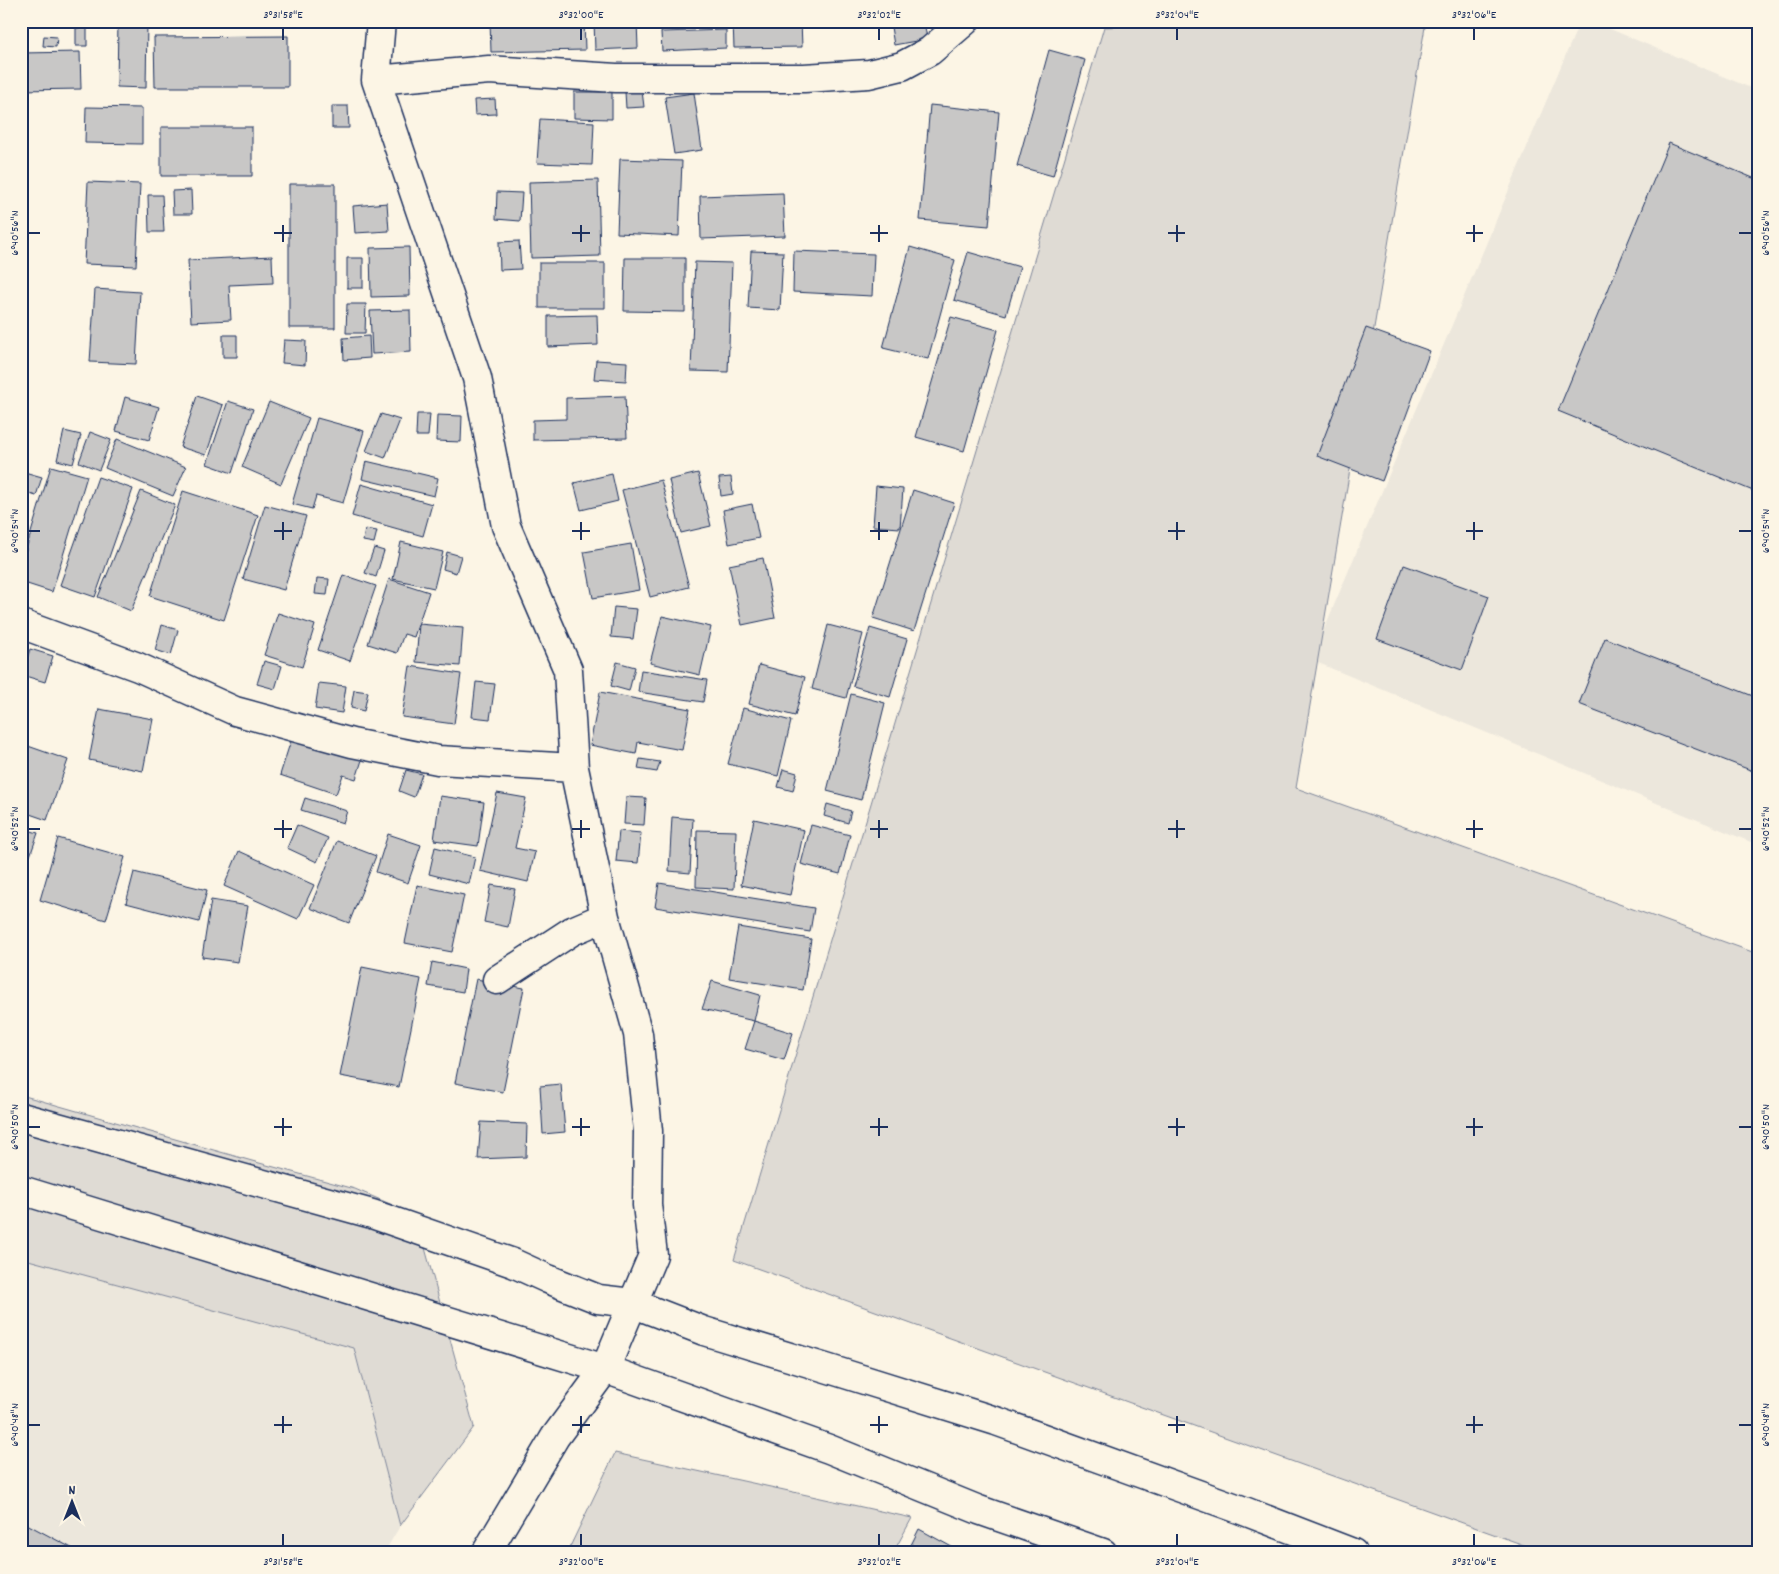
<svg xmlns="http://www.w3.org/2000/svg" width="1779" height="1574" font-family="Dekko,sans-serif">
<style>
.built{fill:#ece7dc}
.green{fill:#dfdbd4;stroke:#7d8599}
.building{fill:#c8c7c6;stroke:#1b2f5e}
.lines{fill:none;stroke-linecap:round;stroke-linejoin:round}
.street-casing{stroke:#1b2f5e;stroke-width:31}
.secondary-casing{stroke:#1b2f5e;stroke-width:31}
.street{stroke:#fcf5e5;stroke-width:28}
.secondary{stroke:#fcf5e5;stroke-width:28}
.ticks{fill:none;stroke:#1b2f5e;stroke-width:2}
.neatline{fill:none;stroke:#1b2f5e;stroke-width:2}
.ticks-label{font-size:12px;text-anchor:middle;fill:#1b2f5e}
</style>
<rect width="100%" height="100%" fill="#fcf5e5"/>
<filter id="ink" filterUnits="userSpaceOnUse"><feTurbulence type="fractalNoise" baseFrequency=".02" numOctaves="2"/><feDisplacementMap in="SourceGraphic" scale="10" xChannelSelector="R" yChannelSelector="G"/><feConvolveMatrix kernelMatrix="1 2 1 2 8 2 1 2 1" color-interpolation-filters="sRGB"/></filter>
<g filter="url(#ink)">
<path class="built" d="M1580 21H1591L1758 91V845L1311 660Z
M21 1258 354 1348 400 1526 384 1553H21Z"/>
<path class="green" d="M1308 21H1426L1296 788 1758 954V1553H1546L734 1260 1104 27Z
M21 1095 252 1161 355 1189 416 1215 474 1427 400 1526 354 1348 21 1258Z
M615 1453 912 1518 893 1553H567Z"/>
<path class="building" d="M118 21H147L146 88 117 87Z
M490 21H584L585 50 491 52Z
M594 21H637L638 48 595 50Z
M733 21H801L802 47 734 48Z
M890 21H924L927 39 894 45Z
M76 28H87V46H76Z
M726 30V48L662 51 661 32Z
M44 36 57 37 56 47 43 46Z
M288 36V87H155L154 37Z
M1049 50 1085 60 1053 176 1017 166Z
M80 52 81 89 21 90V53Z
M642 91 644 107 626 108 625 92Z
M574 92H612V119L574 118Z
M694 93 702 150 674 154 665 97Z
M495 99 496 114 475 115 474 100Z
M930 105 999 112 989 226 920 220Z
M332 106H348L349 128H332Z
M86 107 142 108V144L85 143Z
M540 119 594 122 592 165 537 163Z
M161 127H252V176H161Z
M1669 143 1758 180V493L1558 411Z
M620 159 682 161 679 236 617 233Z
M598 180 600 256 531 258 529 182Z
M88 182 140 184 136 266 84 264Z
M289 184H335V328H289Z
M191 190 192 214H173L172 191Z
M497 192 522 193 520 221 496 219Z
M783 193 785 236 701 239 700 196Z
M148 195H162L164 232H149Z
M387 203 389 231 355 233 353 206Z
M519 241 521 269 500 270 499 242Z
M409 247 410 296 371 297 370 248Z
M910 247 955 260 928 359 883 348Z
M751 251 783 252 780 310 748 308Z
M794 251 874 254 872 296 793 292Z
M968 252 1020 267 1006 315 954 300Z
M272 256 273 283 229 285 231 320 191 322 188 260Z
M347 258H363V288H347Z
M625 258H685V312L624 311Z
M695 262 732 263 728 372 691 371Z
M539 263H605V308H539Z
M95 289 140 292 136 364 90 362Z
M347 304H366L365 333H346Z
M410 310 411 352 372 354 370 311Z
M597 315 598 345 548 347V316Z
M951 317 998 330 964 451 916 437Z
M1366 328 1430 351 1382 481 1317 456Z
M223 335H237V357H223Z
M369 336 370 358 344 360 343 338Z
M284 340 306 341 305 365 282 363Z
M596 360 627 362 626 381 594 379Z
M197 396 223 405 206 455 180 447Z
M625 396 627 438 533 440V420L566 419V398Z
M125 397 159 407 149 440 116 431Z
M228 401 253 409 232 473 207 464Z
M269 402 309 418 281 484 242 467Z
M381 414 400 420 385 458 366 451Z
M417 414H430L428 436H416Z
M437 415 462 416 461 442 436 441Z
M317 418 364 431 343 503 316 496 312 509 292 504Z
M64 431 81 435 73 464 57 460Z
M90 432 111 440 99 470 79 462Z
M117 439 186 467 173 496 105 468Z
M366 461 438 478 434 496 362 479Z
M51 466 87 476 52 592 21 582V566Z
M21 471 42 477 36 496 21 491Z
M698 473 711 526 681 533 669 480Z
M612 474 618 501 581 510 574 483Z
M98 477 133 489 95 597 60 585Z
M731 477 733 494 721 496 719 478Z
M661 480 689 587 650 597 622 490Z
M361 484 432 504 423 536 352 516Z
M876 486 903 489 900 528 873 526Z
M913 490 954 503 914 631 873 618Z
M141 491 175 505 131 611 98 597Z
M183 491 258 515 224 620 150 596Z
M752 504 759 538 729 544 723 510Z
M265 505 306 516 284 590 243 579Z
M365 529 377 531 374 543 363 541Z
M401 542 443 552 434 588 393 579Z
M631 544 639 590 593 598 584 552Z
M374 548 384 551 376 577 365 573Z
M447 552 461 556 456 573 443 569Z
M763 558 775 618 742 625 729 565Z
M1404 565 1489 596 1462 670 1377 639Z
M343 575 376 586 350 661 318 650Z
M317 578 329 579 327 595 315 594Z
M389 579 429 592 414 637 404 634 397 653 368 644Z
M614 607 637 609 633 639 611 637Z
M278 613 315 625 302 667 264 655Z
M662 616 711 627 700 675 650 663Z
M419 624 463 628 460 666 416 662Z
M162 625 178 630 171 655 155 650Z
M828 625 863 634 846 698 812 689Z
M870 628 907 639 890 697 853 686Z
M1605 638 1758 698V773L1579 704Z
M30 649 53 656 45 682 22 675Z
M264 661 282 666 275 689 257 684Z
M617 662 635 667 629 691 611 686Z
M759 665 805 677 795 716 749 704Z
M410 666 461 674 454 724 402 717Z
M641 670 707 680 703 702 638 692Z
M476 682 495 684 490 719 472 717Z
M319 683 346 686 342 713 315 709Z
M354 690 368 692 364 711 351 708Z
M600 692 690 709 682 750 638 742 636 754 590 745Z
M851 694 885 703 861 800 827 791Z
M743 708 791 721 778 776 728 764Z
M99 709 153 719 143 771 89 760Z
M292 737 362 760 356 779 343 775 336 794 280 775Z
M28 746 68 760 47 820 21 811V766Z
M640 759 660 762 657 772 638 769Z
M783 769 797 773 793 791 778 787Z
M406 770 422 774 414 797 399 791Z
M497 793 526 798 515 848 535 852 528 882 480 871Z
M440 796 484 802 478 846 434 840Z
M626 797 646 798 644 825 624 824Z
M305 798 347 811 343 823 301 810Z
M827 804 851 811 848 823 824 816Z
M672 817 693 819 690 873 669 871Z
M754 819 804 830 790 895 741 885Z
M297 825 328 838 317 862 287 848Z
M811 825 850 835 840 874 801 864Z
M21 828 38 833 30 856 21 853Z
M697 830 736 831 734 889 696 887Z
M619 831 641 833 638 863 616 861Z
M388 834 421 845 408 883 376 872Z
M58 838 125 857 106 920 40 900Z
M337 841 376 856 349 923 310 908Z
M435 847 475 857 469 884 429 874Z
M239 851 314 885 298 919 224 886Z
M134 872 207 890 199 922 126 903Z
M659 883 814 908 810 932 655 907Z
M417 885 464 895 452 952 405 943Z
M491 885 515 889 508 927 484 922Z
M211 900 248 906 238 962 202 957Z
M738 927 811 939 803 990 729 978Z
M432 962 466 969 463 992 428 986Z
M362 967 421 979 399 1087 340 1076Z
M476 979 524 988 503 1092 455 1083Z
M712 981 760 995 754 1021 702 1009Z
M754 1021 793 1033 784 1060 745 1049Z
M561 1084 565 1132 543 1134 540 1086Z
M481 1122 527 1124 526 1157 478 1159Z
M21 1521 81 1553H21Z
M919 1529 959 1551 958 1553H907Z"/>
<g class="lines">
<defs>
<path id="street" d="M381 21 376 80 477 378 506 526 568 670 574 768 605 917 638 1034 648 1131 647 1205 653 1255 605 1369 555 1437 486 1553
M376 80 489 70 616 78H804L869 74 902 66 930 51 965 21
M21 624 138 667 235 711 352 743 438 760 574 768
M497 980 572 931 605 917
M21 1117 372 1214 513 1263 548 1279 598 1299 632 1303 704 1331 826 1368 996 1421 1239 1509 1353 1553"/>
<path id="secondary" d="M21 1190 605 1369 829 1449 979 1510 1103 1553"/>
</defs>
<use href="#street" class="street-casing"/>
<use href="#secondary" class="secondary-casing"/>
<use href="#street" class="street"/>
<use href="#secondary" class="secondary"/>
</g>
</g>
<path class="ticks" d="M283 28V40M581 28V40M879 28V40M1177 28V40M1474 28V40M283 225V242M581 225V242M879 225V242M1177 225V242M1474 225V242M28 233H40M274 233H292M572 233H590M870 233H888M1168 233H1185M1466 233H1483M1739 233H1752M283 522V540M581 522V540M879 522V540M1177 522V540M1474 522V540M28 531H40M274 531H292M572 531H590M870 531H888M1168 531H1185M1466 531H1483M1739 531H1752M283 820V838M581 820V838M879 820V838M1177 820V838M1474 820V838M28 829H40M274 829H292M572 829H590M870 829H888M1168 829H1185M1466 829H1483M1739 829H1752M283 1118V1136M581 1118V1136M879 1118V1136M1177 1118V1136M1474 1118V1136M28 1127H40M274 1127H292M572 1127H590M870 1127H888M1168 1127H1185M1466 1127H1483M1739 1127H1752M283 1416V1433M581 1416V1433M879 1416V1433M1177 1416V1433M1474 1416V1433M28 1425H40M274 1425H292M572 1425H590M870 1425H888M1168 1425H1185M1466 1425H1483M1739 1425H1752M283 1534V1546M581 1534V1546M879 1534V1546M1177 1534V1546M1474 1534V1546"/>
<rect width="1779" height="1574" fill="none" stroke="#fcf5e5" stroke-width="55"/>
<g transform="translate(72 1502)" stroke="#fcf5e5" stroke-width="4" paint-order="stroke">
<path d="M0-4L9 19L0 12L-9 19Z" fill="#1b2f5e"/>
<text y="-8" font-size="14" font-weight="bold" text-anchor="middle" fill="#1b2f5e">N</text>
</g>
<rect x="28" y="28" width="1724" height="1518" class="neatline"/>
<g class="ticks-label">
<text x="283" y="18">3°31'58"E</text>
<text x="581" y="18">3°32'00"E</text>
<text x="879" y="18">3°32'02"E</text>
<text x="1177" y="18">3°32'04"E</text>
<text x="1474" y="18">3°32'06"E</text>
<text transform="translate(14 233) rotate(-90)" y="4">6°40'56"N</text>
<text transform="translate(1765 233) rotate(-90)" y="4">6°40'56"N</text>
<text transform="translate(14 531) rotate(-90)" y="4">6°40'54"N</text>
<text transform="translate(1765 531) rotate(-90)" y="4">6°40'54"N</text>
<text transform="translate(14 829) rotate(-90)" y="4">6°40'52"N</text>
<text transform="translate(1765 829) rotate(-90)" y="4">6°40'52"N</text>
<text transform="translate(14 1127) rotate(-90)" y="4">6°40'50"N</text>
<text transform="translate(1765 1127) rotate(-90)" y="4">6°40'50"N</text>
<text transform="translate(14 1425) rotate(-90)" y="4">6°40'48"N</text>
<text transform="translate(1765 1425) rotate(-90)" y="4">6°40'48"N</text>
<text x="283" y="1565">3°31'58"E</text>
<text x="581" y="1565">3°32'00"E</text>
<text x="879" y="1565">3°32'02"E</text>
<text x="1177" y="1565">3°32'04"E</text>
<text x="1474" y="1565">3°32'06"E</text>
</g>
</svg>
